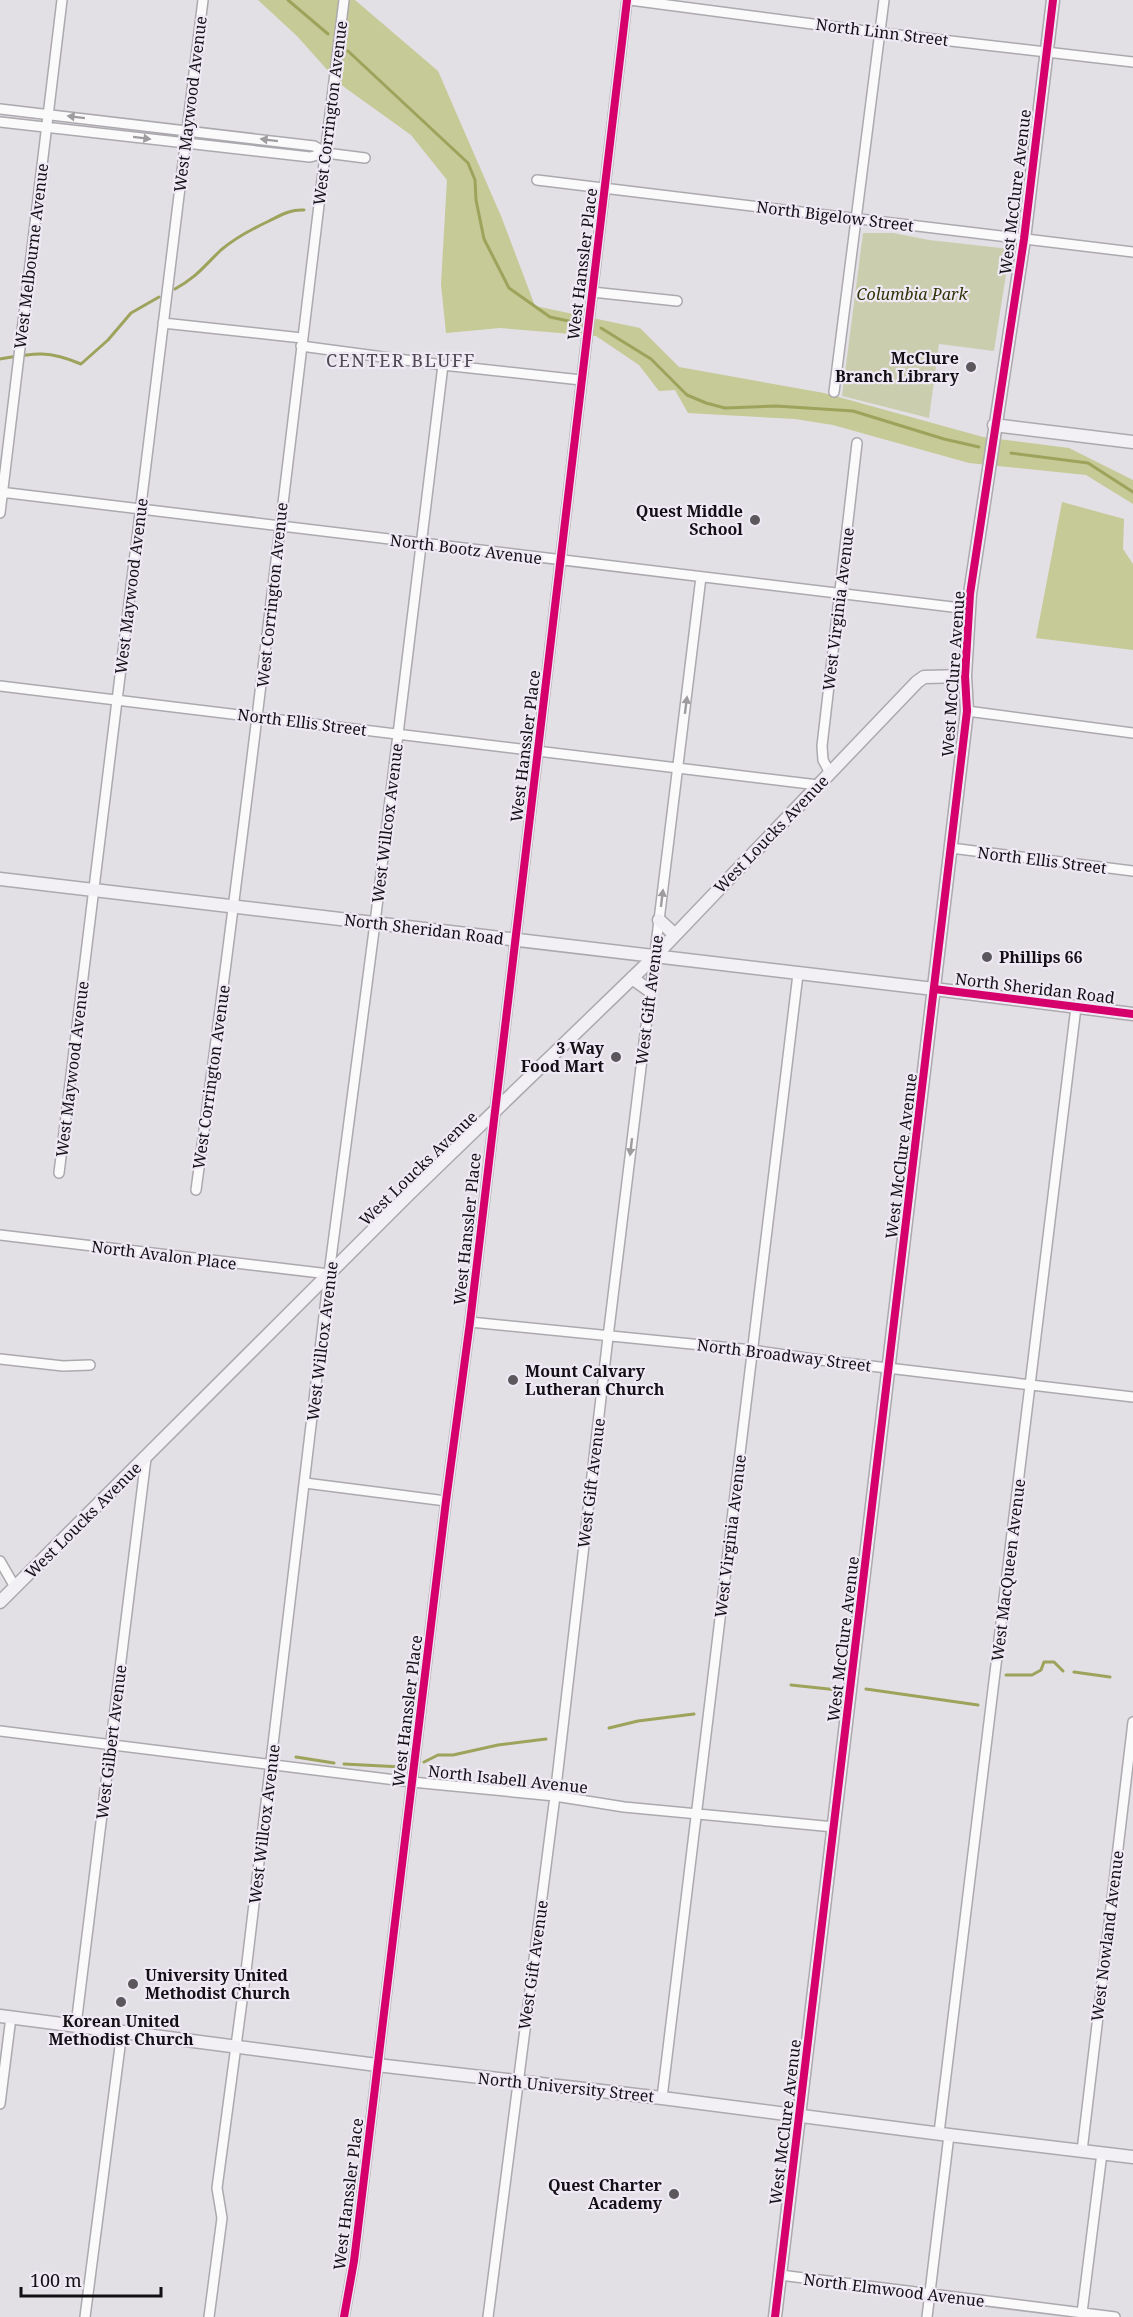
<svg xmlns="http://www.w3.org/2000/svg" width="1133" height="2317" font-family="'Noto Serif',serif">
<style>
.green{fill:#cbceae}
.forest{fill:#c5ca96}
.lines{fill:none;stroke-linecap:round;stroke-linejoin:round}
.stream{stroke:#9ea35c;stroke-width:3}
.street-casing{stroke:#aca9ae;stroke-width:12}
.secondary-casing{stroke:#aca9ae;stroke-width:15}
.street{stroke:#fbfafb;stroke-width:9}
.secondary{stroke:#f3f0f5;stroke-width:12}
.cycleway-casing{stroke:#efe9f5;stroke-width:11}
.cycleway{stroke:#d6006c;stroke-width:8}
.oneway{fill:#9e9c9f}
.poi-dot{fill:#5b585d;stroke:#efe9f5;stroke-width:2}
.labels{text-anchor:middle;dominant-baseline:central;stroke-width:4.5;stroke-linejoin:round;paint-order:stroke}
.street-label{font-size:16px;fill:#121014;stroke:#efe9f5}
.park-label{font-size:16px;font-style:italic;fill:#303409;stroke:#efe9f5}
.poi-label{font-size:16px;font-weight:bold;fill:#121014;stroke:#efe9f5;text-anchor:end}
.neighbourhood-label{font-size:18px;letter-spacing:1.5px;fill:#4e4953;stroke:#efe9f5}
</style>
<rect width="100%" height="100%" fill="#e2dfe5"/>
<path class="green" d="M863 233H893L929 240 1010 249 994 351 939 344 929 418 842 396Z"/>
<path class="forest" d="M258 0H355L438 71 501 216 535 306 640 328 679 367 824 393 983 437 1069 448 1133 480V504L1086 475 969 463 833 425 795 419 688 413 675 390 659 391 639 365 596 336 500 328 446 333 441 284 447 180 411 135 340 84 297 36Z
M1062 502 1124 519 1123 549 1133 564V650L1036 638Z"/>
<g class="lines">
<path class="stream" d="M288 0 328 34
M348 51 468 163 475 180 476 200 484 239 509 288 550 317 573 322
M175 289C197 277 203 267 221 250 235 238 252 229 269 221 281 215 291 209 304 210
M601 328 651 359 687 395 706 403 725 408 776 406 853 411 944 439 979 447
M0 359C34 353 48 350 81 364L108 340 131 313 159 297
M1011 453 1088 463 1133 492
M1074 1672 1110 1677
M1006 1675H1032L1041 1670 1044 1662H1054L1063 1671
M791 1685 838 1690
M866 1689 978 1705
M609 1728 638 1721 694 1714
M296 1757 334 1763
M424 1762 438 1755H453L498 1745 546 1739
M344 1764 402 1767"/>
<defs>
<path id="street" d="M630 0 881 33 1133 62
M0 109 314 146 326 153 365 158
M0 122 310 157 326 153
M537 180 1133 252
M592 292 677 301
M163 323 302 338
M301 346 443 365 581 380
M834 392 884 0
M0 492 969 609
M0 513 62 0
M0 686 818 785
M967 711 1133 733
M830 773 823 760 822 746 857 443
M951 848 1133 871
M59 1173 203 0
M196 1190C250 794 295 397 344 0
M0 1235 329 1274
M470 1322 752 1350 820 1360 1133 1397
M0 1359 63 1366 90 1365
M305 1483 446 1501
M0 1561 15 1587
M0 1731 412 1782 555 1796 624 1807 834 1827
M76 2025 146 1458
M662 2098 798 974
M0 2104 11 2017
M939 2133 1076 1007
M1082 2151 1133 1722
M780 2275 1115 2317
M1082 2313 1102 2153
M85 2317 122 2031
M209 2317 222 2218 217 2188 246 1971 329 1274 375 923 443 365
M344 2317 354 2261 446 1501 470 1322 627 0
M488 2317 555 1796 608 1337 701 577
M927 2317 949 2135"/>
<path id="secondary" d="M994 425 1133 442
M0 879 934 989 1133 1014
M659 920 675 935
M632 978 650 991
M0 1602 409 1194 655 956 917 682 924 677 965 676
M0 2016 377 2065 662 2098 949 2135 1133 2157
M775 2317 967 711 965 676 970 594 1024 239 1053 0"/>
</defs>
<use href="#street" class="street-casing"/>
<use href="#secondary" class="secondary-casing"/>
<use href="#street" class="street"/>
<use href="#secondary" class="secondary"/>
<defs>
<path id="cycleway" d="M934 989 1133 1014
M344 2317 354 2261 446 1501 470 1322 627 0
M775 2317 967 711 965 676 970 594 1024 239 1053 0"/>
</defs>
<use href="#cycleway" class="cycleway-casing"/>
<use href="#cycleway" class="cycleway"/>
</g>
<defs><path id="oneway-solid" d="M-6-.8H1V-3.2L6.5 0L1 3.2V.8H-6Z" transform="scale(1.5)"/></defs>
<g class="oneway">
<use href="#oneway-solid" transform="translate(76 117) rotate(-173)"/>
<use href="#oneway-solid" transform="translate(142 138) rotate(7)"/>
<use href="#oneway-solid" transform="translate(269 140) rotate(-173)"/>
<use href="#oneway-solid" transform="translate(686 705) rotate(-83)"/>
<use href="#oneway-solid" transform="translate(662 898) rotate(-83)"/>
<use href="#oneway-solid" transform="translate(631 1147) rotate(97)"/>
</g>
<g class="poi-dot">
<circle cx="971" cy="367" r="6"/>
<circle cx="755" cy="520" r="6"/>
<circle cx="987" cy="957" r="6"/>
<circle cx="616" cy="1057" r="6"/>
<circle cx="513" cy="1380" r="6"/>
<circle cx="133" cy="1984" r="6"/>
<circle cx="121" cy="2002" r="6"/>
<circle cx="674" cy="2194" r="6"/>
</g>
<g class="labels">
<g class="street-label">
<text transform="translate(882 32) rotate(7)">North Linn Street</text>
<text transform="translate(190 104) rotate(-83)">West Maywood Avenue</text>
<text transform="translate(330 113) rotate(-83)">West Corrington Avenue</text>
<text transform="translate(1015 192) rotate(-83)">West McClure Avenue</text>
<text transform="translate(835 216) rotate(7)">North Bigelow Street</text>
<text transform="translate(31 256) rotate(-83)">West Melbourne Avenue</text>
<text transform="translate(582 264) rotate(-83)">West Hanssler Place</text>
<text transform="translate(466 549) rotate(7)">North Bootz Avenue</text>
<text transform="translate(131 586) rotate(-83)">West Maywood Avenue</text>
<text transform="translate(272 595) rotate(-84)">West Corrington Avenue</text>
<text transform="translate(838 609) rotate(-83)">West Virginia Avenue</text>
<text transform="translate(953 674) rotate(-86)">West McClure Avenue</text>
<text transform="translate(302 722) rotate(7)">North Ellis Street</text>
<text transform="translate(525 746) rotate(-83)">West Hanssler Place</text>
<text transform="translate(387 823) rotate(-83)">West Willcox Avenue</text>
<text transform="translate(771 834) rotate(-46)">West Loucks Avenue</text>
<text transform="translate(1042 860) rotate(7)">North Ellis Street</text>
<text transform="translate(424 929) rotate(7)">North Sheridan Road</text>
<text transform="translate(1035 988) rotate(7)">North Sheridan Road</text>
<text transform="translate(649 1000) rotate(-83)">West Gift Avenue</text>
<text transform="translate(72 1069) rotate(-83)">West Maywood Avenue</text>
<text transform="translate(211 1077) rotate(-82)">West Corrington Avenue</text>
<text transform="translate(901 1156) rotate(-83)">West McClure Avenue</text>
<text transform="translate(418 1168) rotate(-44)">West Loucks Avenue</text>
<text transform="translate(467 1229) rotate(-84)">West Hanssler Place</text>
<text transform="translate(164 1255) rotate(7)">North Avalon Place</text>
<text transform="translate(322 1341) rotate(-83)">West Willcox Avenue</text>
<text transform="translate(784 1355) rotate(7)">North Broadway Street</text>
<text transform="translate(591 1483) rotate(-83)">West Gift Avenue</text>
<text transform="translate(83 1520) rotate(-45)">West Loucks Avenue</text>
<text transform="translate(730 1536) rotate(-83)">West Virginia Avenue</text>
<text transform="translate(1008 1570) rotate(-83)">West MacQueen Avenue</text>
<text transform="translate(843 1639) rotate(-83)">West McClure Avenue</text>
<text transform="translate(407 1711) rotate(-83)">West Hanssler Place</text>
<text transform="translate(111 1742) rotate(-83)">West Gilbert Avenue</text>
<text transform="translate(508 1779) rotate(6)">North Isabell Avenue</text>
<text transform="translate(264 1824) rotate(-83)">West Willcox Avenue</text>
<text transform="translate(1107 1936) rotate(-83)">West Nowland Avenue</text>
<text transform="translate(533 1965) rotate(-82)">West Gift Avenue</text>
<text transform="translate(566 2087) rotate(6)">North University Street</text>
<text transform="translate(785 2122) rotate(-83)">West McClure Avenue</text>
<text transform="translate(348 2194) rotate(-83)">West Hanssler Place</text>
<text transform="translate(894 2290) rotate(7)">North Elmwood Avenue</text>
</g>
<g class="park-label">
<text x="912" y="294">Columbia Park</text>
</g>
<g class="poi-label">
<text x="959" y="358">McClure<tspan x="959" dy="18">Branch Library</tspan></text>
<text x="743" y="511">Quest Middle<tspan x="743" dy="18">School</tspan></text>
<text x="999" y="957" text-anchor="start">Phillips 66</text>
<text x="604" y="1048">3 Way<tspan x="604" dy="18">Food Mart</tspan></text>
<text x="525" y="1371" text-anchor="start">Mount Calvary<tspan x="525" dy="18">Lutheran Church</tspan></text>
<text x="145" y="1975" text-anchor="start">University United<tspan x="145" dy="18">Methodist Church</tspan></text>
<text x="121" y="2021" text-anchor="middle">Korean United<tspan x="121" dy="18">Methodist Church</tspan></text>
<text x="662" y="2185">Quest Charter<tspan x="662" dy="18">Academy</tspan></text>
</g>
<g class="neighbourhood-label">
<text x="401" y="360">CENTER BLUFF</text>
</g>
</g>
<path d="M21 2287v9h140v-9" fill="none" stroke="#121014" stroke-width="3"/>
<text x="30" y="2287" font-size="18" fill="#121014" stroke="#efe9f5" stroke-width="4.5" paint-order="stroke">100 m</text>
</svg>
